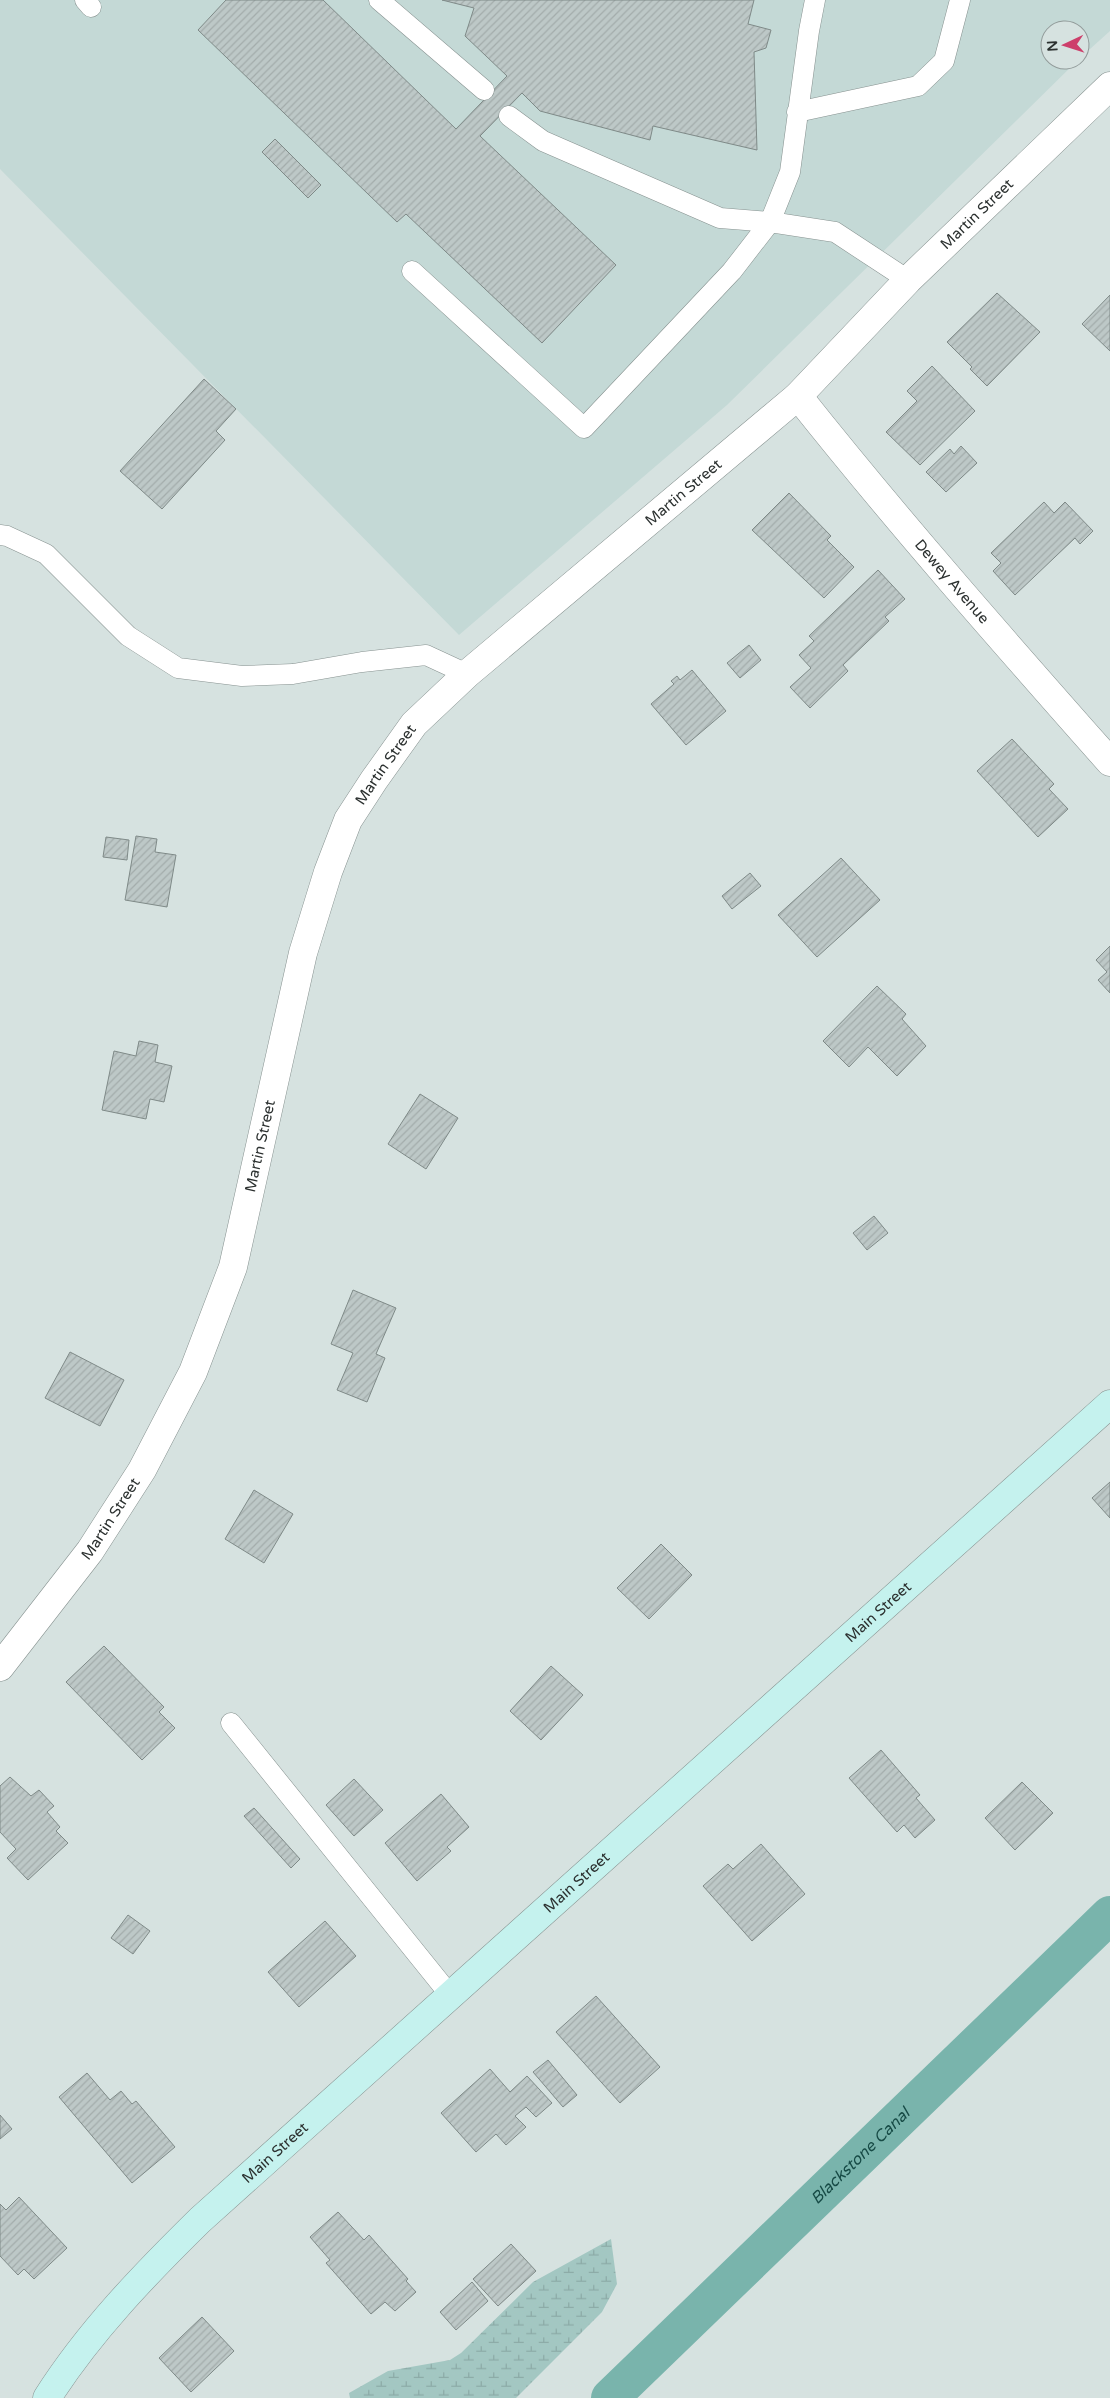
<svg xmlns="http://www.w3.org/2000/svg" width="1110" height="2398" font-family="'Varela Round',sans-serif">
<style>
.built{fill:#c4d9d6}
.wetland{fill:url(#wetland-marsh)}
.lines{fill:none;stroke-linecap:round;stroke-linejoin:round}
.canal{stroke:#79b4ac;stroke-width:38}
.building{fill:url(#building-hatch);stroke:#7f8a88}
.lane-casing{stroke:#879290;stroke-width:21}
.street-casing{stroke:#879290;stroke-width:29}
.secondary-casing{stroke:#879290;stroke-width:29}
.lane{stroke:#fff;stroke-width:20}
.street{stroke:#fff;stroke-width:28}
.secondary{stroke:#c5f2ee;stroke-width:28}
.labels{text-anchor:middle;dominant-baseline:central;stroke-width:5;stroke-linejoin:round;paint-order:stroke}
.street-label{font-size:15px;fill:#2c3130;stroke:#d6e2e0}
.water-label{font-size:16px;font-style:italic;fill:#174b46;stroke:#d6e2e0}
</style>
<defs>
<pattern id="wetland-marsh" width="20" height="14" patternUnits="userSpaceOnUse" patternTransform="scale(1.25)"><rect width="20" height="14" fill="#a3c7c2"/><path d="M1 5h8M5 5V1M11 12h8M15 12V8" fill="none" stroke="#8caba7"/></pattern>
<pattern id="building-hatch" width="6" height="6" patternUnits="userSpaceOnUse" patternTransform="scale(1.25)"><rect width="6" height="6" fill="#bdc8c7"/><path d="M-1 1l2-2M0 6l6-6M5 7l2-2" fill="none" stroke="#a3acab"/></pattern>
</defs>
<rect width="100%" height="100%" fill="#d6e2e0"/>
<path class="built" d="M0 0H1110V31L1080 58V30H1050V60H1078L727 405 459 635 0 169Z"/>
<path class="wetland" d="M611 2239 617 2284 602 2312 516 2398H350L349 2393 388 2371 450 2360 461 2353 533 2282Z"/>
<g class="lines">
<path class="canal" id="s1" d="M610 2398 1110 1915"/>
</g>
<path class="building" d="M226 0H323L456 129 507 76 465 36 474 8 442 0H754L748 24 771 30 766 48 754 52 757 150 653 126 650 140 540 111 522 93 480 136 616 265 542 343 406 214 397 222 198 30Z
M275 139 321 185 308 198 262 152Z
M997 293 1040 332 987 386 970 369 972 367 947 342Z
M1110 295V351L1082 324Z
M932 366 975 411 920 465 886 432 917 401 907 391Z
M204 379 236 409 216 431 225 440 162 509 120 471Z
M961 446 977 463 946 492 926 472 950 449 954 454Z
M789 493 831 536 827 540 854 567 824 598 752 530Z
M1044 502 1054 513 1065 502 1093 531 1080 544 1075 538 1015 595 993 571 1001 563 991 553Z
M878 570 905 599 885 617 889 621 843 665 848 671 810 708 790 687 811 668 799 655 814 641 809 636Z
M749 645 761 660 740 678 727 663Z
M692 670 726 711 686 745 651 704 674 684 671 681 677 676 680 680Z
M1012 739 1054 784 1049 789 1068 809 1038 837 977 771Z
M136 836 157 839 155 852 176 855 167 907 125 900Z
M106 837 129 840 127 860 103 857Z
M841 858 880 900 817 957 778 915Z
M750 873 761 886 732 909 722 896Z
M1110 946V993L1098 980 1107 972 1096 960Z
M877 986 906 1014 902 1019 926 1046 897 1076 868 1047 849 1067 823 1041Z
M139 1041 158 1045 155 1062 172 1066 164 1102 150 1099 146 1119 102 1110 114 1051 136 1056Z
M420 1094 458 1118 426 1169 388 1144Z
M874 1216 888 1233 867 1250 853 1233Z
M353 1290 396 1308 376 1354 385 1358 367 1402 337 1390 353 1353 331 1344Z
M70 1352 124 1380 100 1426 45 1398Z
M1110 1482V1518L1092 1498Z
M254 1490 293 1514 264 1563 225 1539Z
M661 1544 692 1575 649 1619 617 1588Z
M104 1646 164 1707 159 1712 175 1728 142 1760 66 1682Z
M551 1666 583 1695 541 1740 510 1711Z
M881 1750 920 1795 916 1798 935 1820 915 1838 904 1825 897 1832 849 1778Z
M10 1777 31 1796 39 1790 54 1806 47 1812 60 1827 56 1831 68 1843 28 1880 7 1858 16 1849 0 1832V1786Z
M354 1779 383 1810 354 1836 326 1805Z
M1022 1782 1053 1813 1015 1850 985 1818Z
M441 1794 469 1827 447 1847 451 1851 417 1881 385 1843Z
M254 1808 300 1859 291 1868 244 1816Z
M761 1844 805 1894 752 1941 703 1886 728 1864 733 1869Z
M128 1915 150 1931 133 1954 111 1938Z
M325 1921 356 1956 299 2007 268 1972Z
M596 1996 660 2067 620 2103 556 2032Z
M548 2060 577 2095 563 2107 533 2072Z
M490 2069 510 2092 527 2076 552 2103 536 2117 526 2107 515 2116 526 2127 506 2145 496 2134 476 2152 441 2113Z
M87 2073 110 2100 121 2091 132 2104 136 2101 175 2147 132 2183 59 2097Z
M0 2115 12 2129 0 2139Z
M19 2197 67 2248 34 2279 24 2269 18 2275 0 2256V2204L6 2210Z
M338 2212 364 2240 369 2235 408 2279 406 2281 416 2292 395 2311 385 2302 371 2314 326 2263 330 2260 310 2237Z
M511 2244 536 2271 498 2306 473 2279Z
M472 2282 488 2301 456 2330 440 2312Z
M202 2317 234 2351 191 2392 159 2358Z"/>
<g class="lines">
<defs>
<path id="lane" d="M85 0 91 7
M379 0 484 90
M815 0 809 31 790 172 770 222 835 232 908 280
M797 112 918 86 944 61 960 0
M509 116 543 141 720 218 770 222
M412 271 584 428 732 271 770 222
M0 535 7 536 46 554 128 636 178 668 242 676 293 674 362 662 426 655 467 674
M231 1723 450 1995"/>
<g id="street">
<path id="s2" d="M798 396C898 522 1004 642 1110 762"/>
<path id="s3" d="M0 1667 90 1551 142 1470 193 1372 233 1267 303 953 328 872 348 820 374 780 414 724 467 674 798 396 908 280 1110 86"/>
</g>
<g id="secondary">
<path id="s4" d="M47 2398C89 2332 144 2275 200 2220L1110 1404"/>
</g>
</defs>
<use href="#lane" class="lane-casing"/>
<use href="#street" class="street-casing"/>
<use href="#secondary" class="secondary-casing"/>
<use href="#lane" class="lane"/>
<use href="#street" class="street"/>
<use href="#secondary" class="secondary"/>
</g>
<g class="labels">
<g class="street-label">
<text stroke="none"><textPath href="#s3" startOffset="1805">Martin Street</textPath></text>
<text stroke="none"><textPath href="#s3" startOffset="1400">Martin Street</textPath></text>
<text stroke="none"><textPath href="#s2" startOffset="241">Dewey Avenue</textPath></text>
<text stroke="none"><textPath href="#s3" startOffset="995">Martin Street</textPath></text>
<text stroke="none"><textPath href="#s3" startOffset="590">Martin Street</textPath></text>
<text stroke="none"><textPath href="#s3" startOffset="185">Martin Street</textPath></text>
<text stroke="none"><textPath href="#s4" startOffset="1146">Main Street</textPath></text>
<text stroke="none"><textPath href="#s4" startOffset="741">Main Street</textPath></text>
<text stroke="none"><textPath href="#s4" startOffset="336">Main Street</textPath></text>
</g>
<g class="water-label">
<text stroke="none"><textPath href="#s1" startOffset="348">Blackstone Canal</textPath></text>
</g>
</g>
<g transform="translate(1065 45) rotate(266)"><circle r="24" fill="#d6e2e0" stroke="#929b9a"/>
<path d="M0-4L9 19L0 12L-9 19Z" fill="#cd3f6b"/>
<text y="-8" font-size="14" font-weight="bold" text-anchor="middle" fill="#2c3130">N</text>
</g>
</svg>
